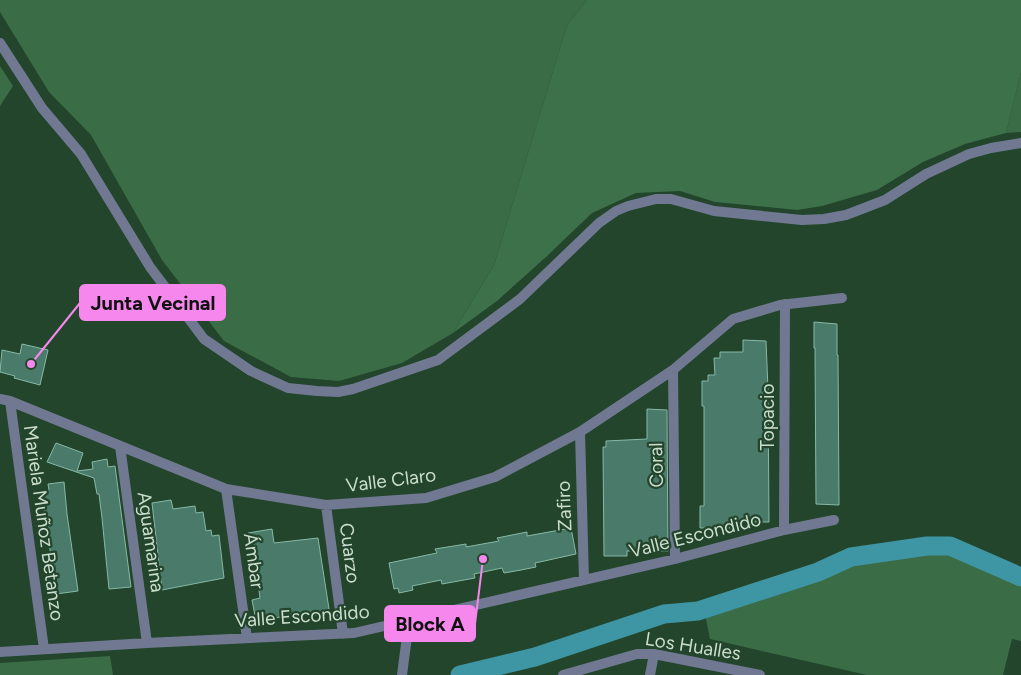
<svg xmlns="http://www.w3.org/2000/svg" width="1021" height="675" font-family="Figtree,sans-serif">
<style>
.green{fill:#3a6c46}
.forest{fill:#3c7149}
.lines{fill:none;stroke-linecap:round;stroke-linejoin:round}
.canal{stroke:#3e95a3;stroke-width:19}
.building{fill:#4a7b6a;stroke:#87b9a7}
.street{stroke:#707991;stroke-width:10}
.labels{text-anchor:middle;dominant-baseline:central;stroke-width:4.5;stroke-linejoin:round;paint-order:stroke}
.street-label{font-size:19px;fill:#cbdece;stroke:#23452c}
.leader{fill:none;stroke:#f688ed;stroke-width:2}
.callout-dot{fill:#f688ed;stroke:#23452c;stroke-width:2}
.callout{fill:#f688ed;stroke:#f688ed;stroke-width:2}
.callout-label{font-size:20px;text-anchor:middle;font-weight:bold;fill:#111}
</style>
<rect width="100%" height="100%" fill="#23452c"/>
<path class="green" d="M0 0H587L567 25 494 265 453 333 402 363 339 381 291 377 224 341 162 260 91 135 49 92 0 12Z
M0 66 13 86 0 106Z
M1021 72V132L1006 133Z
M927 546H950L1021 577V641L1012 639 1003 675H867L710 639 704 609 817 572 851 557Z
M110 656 113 675H0V663Z"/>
<path class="forest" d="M587 0H1021V72L1006 133 965 144 923 162 877 190 822 206 797 210 715 202 680 191 636 193 592 213 546 257 497 301 453 333 494 265 567 25Z"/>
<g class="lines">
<path class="canal" d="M460 675 535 657 664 614 698 611 818 572 851 557 927 546H950L1021 577"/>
</g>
<path class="building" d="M814 322 837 324V355H838L839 505 816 504 815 348H814Z
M743 340 766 341 768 389 769 522H733V528H700V506H704V406H702V381H708V375H715L714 358H720V352H743Z
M22 344 48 350 40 385 14 378 15 376 0 372 2 350 20 354Z
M647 409 667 410 668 551H627V556H604L603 447H606V441L647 439Z
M56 443 83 453 77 471 93 469 92 462 107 459 108 467 115 466 131 587 109 589 102 518 99 494H97L94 478 47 462Z
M64 482 67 514 78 591 56 594 42 491 49 490 48 484Z
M171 500 173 509 195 506 196 513 203 512 206 531 211 530 212 536 219 535 224 578 162 590 152 503Z
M571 528 576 554 535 563 536 567 521 570 504 573 502 568 474 574 475 578 442 584 441 580 412 586 413 590 399 593 398 588 394 589 389 563 437 553 435 549 466 544V547L499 541 497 538 527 532V536Z
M272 529 274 543 318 538 329 609 324 610 325 614 311 616V612L256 621 252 600 260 598 255 560 248 533Z"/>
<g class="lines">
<path class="street" d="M0 43 42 108 81 154 150 267 204 339 251 371 288 388 317 391 338 392 353 389 438 360 520 299 599 223 616 211 628 206 656 199H671L714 211 802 220 824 219 846 215 885 200 926 174 969 154 991 148 1021 143
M673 370 675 559
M0 399 10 401 226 489 326 505 426 498 495 477 580 432 673 370 733 319 780 305 842 298
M10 401 44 649
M580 432 584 580
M120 446 147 643
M226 489 247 638
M326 505 343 634
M784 530 785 304
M0 652 147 643 354 633 675 559 784 530 834 520
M402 675 409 621
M563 675 637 654H654L760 675
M650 675 654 654"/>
</g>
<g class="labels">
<g class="street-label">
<text transform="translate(767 417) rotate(-90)">Topacio</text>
<text transform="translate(656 465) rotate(-91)">Coral</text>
<text transform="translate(391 480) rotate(-7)">Valle Claro</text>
<text transform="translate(564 506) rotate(-92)">Zafiro</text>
<text transform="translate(44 523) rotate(82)">Mariela Muñoz Betanzo</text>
<text transform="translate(695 535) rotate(-14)">Valle Escondido</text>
<text transform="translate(151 542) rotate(82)">Aguamarina</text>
<text transform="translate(350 553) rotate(83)">Cuarzo</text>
<text transform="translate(254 561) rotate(82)">Ámbar</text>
<text transform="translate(302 616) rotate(-4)">Valle Escondido</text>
<text transform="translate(693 646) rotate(9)">Los Hualles</text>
</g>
</g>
<path class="leader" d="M31 364L80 303M483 559L475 624"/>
<g class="callout-dot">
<circle cx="31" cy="364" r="5"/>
<circle cx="483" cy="559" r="5"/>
</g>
<g class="callout">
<rect x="80" y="285" width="145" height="35" rx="5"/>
<rect x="385" y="606" width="90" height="35" rx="5"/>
</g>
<g class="callout-label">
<text x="153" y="310">Junta Vecinal</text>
<text x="430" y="631">Block A</text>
</g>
</svg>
